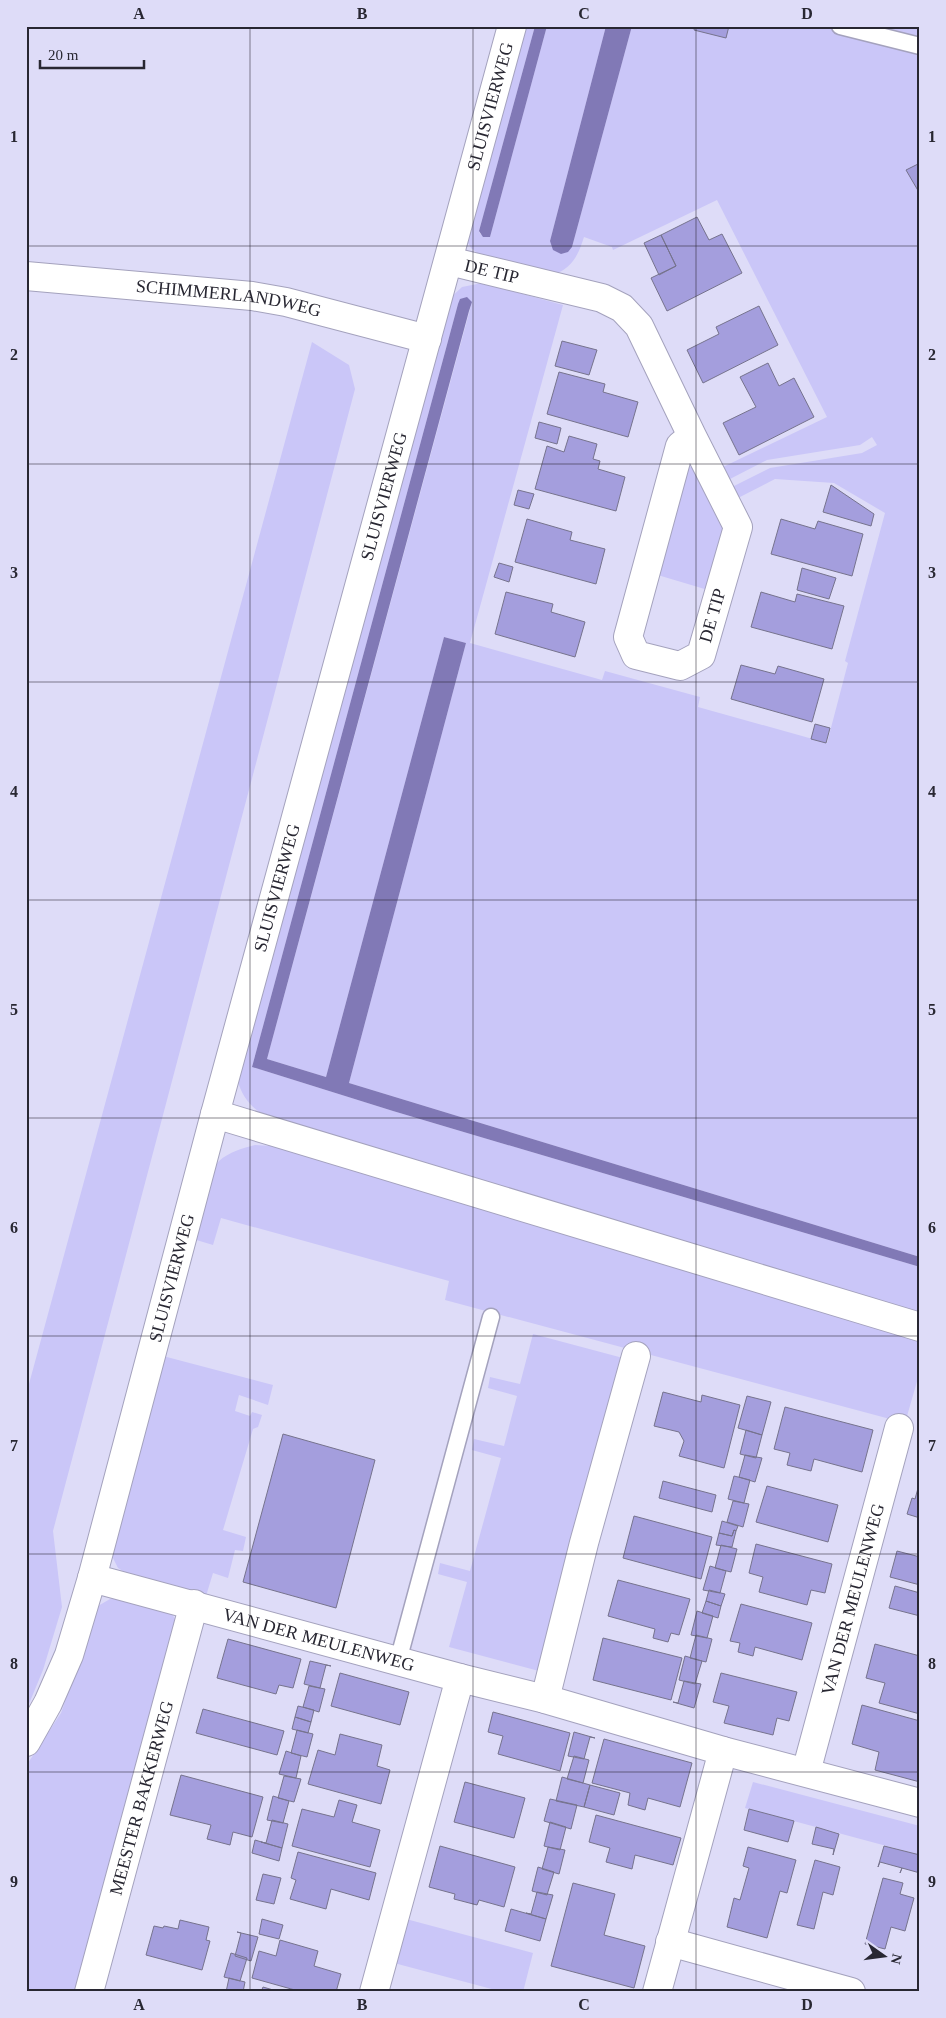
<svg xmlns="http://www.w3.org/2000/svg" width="946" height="2018" font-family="Georgia,serif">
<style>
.green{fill:#cac6f8}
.water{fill:#8179b6}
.building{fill:#a49edd;stroke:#76738d}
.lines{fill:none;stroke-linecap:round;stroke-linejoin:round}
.lane-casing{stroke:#a4a2bd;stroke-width:19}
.street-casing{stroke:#a4a2bd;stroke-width:30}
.lane{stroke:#fff;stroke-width:16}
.street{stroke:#fff;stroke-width:28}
.grid{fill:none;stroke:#282732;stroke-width:1;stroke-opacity:0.55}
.labels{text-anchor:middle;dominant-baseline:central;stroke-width:5;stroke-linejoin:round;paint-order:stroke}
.street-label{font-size:18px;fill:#282732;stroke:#dedcf8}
.neatline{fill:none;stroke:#282732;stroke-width:2}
.grid-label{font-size:16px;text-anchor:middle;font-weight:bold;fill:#282732}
</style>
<rect width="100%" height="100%" fill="#dedcf8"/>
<path class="green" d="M520 26H535L479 231 480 234 490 237 547 26H606L550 241 572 247 632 26H821L920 52V1257L349 1083 466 643 444 637 326 1077 267 1059 472 302 458 304 252 1067 393 1111 920 1267V1313L263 1115C249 1105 242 1096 237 1079L446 302 462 287 482 283 563 305 470 643 602 680 605 671 700 697 698 707 827 743 848 663 845 661 885 513 834 483 775 479 738 498 732 487 770 468 862 453 877 445 872 437 860 445 767 460 728 480 723 467 827 417 717 200 613 250 612 247 584 237C579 253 572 270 553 274L482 257 471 248 467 241Z
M865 26H920V40Z
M312 342 349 365 355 389 53 1531 62 1607 43 1670 26 1711V1395Z
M687 467H695L728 523 708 590 651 573Z
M255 1145 271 1146 338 1164 920 1340V1371L905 1423 445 1300 449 1281 221 1218 213 1245 193 1239C198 1222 209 1171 219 1161 229 1152 243 1148 255 1145Z
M533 1334 623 1358 539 1671 449 1647 467 1582 438 1574 440 1563 470 1571 501 1458 472 1450 474 1439 504 1446 517 1396 488 1388 490 1377 520 1384Z
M163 1356 273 1385 268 1405 239 1395 235 1411 250 1416 252 1412 262 1415 258 1427 253 1429 223 1530 246 1537 243 1551 235 1550 228 1578 213 1573 206 1596 129 1575 118 1568 111 1554Z
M121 1598 172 1614 177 1622 77 1992H26V1766L61 1713 98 1606 110 1599Z
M753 1782 920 1826V1855L745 1808Z
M406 1919 533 1953 523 1992H503L394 1963Z"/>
<path class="water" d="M535 26H547L490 237H483L479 231Z
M606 26H632L572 247 568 252 561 254 553 250 550 241Z
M467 297 472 302 469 311 267 1059 326 1077 444 637 466 643 349 1083 920 1257V1267L393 1111 252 1067 458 304 460 299Z"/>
<path class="building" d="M695 26H729L726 38 694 30Z
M920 163V194L906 170Z
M697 217 709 240 722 234 742 273 667 311 651 278 676 266 661 235Z
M661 235 676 266 659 275 644 243Z
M759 306 778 345 703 383 687 350 719 334 716 327Z
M562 341 597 350 589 375 555 366Z
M768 363 779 386 794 378 814 417 739 455 723 423 756 407 740 377Z
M559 372 605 384 603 392 638 402 628 437 547 414Z
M539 422 561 428 557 444 535 438Z
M569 436 597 444 593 459 600 461 598 469 625 477 616 511 535 489 547 446 564 452Z
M831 485 874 514 871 526 823 512Z
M518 490 534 494 529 509 514 505Z
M527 519 572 532 570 540 605 549 596 584 515 562Z
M781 519 815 529 818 521 863 534 852 576 771 554Z
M499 563 513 567 509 582 494 577Z
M802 568 836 578 829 599 797 590Z
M506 592 553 604 551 612 585 622 575 657 495 634Z
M761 592 795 602 797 594 844 606 832 649 751 627Z
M741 665 775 674 778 666 824 679 812 722 731 699Z
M815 724 830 728 826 743 811 739Z
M663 1392 701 1402 702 1395 740 1405 724 1468 679 1456 684 1441 679 1432 654 1426Z
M747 1396 771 1402 762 1435 738 1428Z
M785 1407 873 1430 862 1472 814 1459 811 1471 787 1465 790 1453 774 1449Z
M746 1430 762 1435 756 1458 740 1454Z
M283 1434 375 1460 336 1608 243 1582Z
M745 1455 762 1458 755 1482 739 1477Z
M734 1476 750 1480 744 1503 728 1499Z
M663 1481 716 1495 712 1512 659 1498Z
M920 1481V1518L907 1514 912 1498 915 1499Z
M767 1486 838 1505 828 1542 756 1522Z
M733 1501 749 1504 743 1527 727 1522Z
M634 1516 712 1537 701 1579 623 1558Z
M722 1521 738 1526 736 1531 734 1530 732 1536 719 1533Z
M734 1530 736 1531 732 1547 716 1545 719 1533 732 1536Z
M756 1544 832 1564 825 1593 811 1590 807 1605 759 1592 763 1577 749 1573Z
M721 1545 737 1549 731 1572 715 1568Z
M897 1551 920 1557V1585L890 1577Z
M710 1566 726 1571 720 1593 703 1590Z
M618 1580 690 1599 679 1635 671 1633 668 1642 653 1638 655 1629 608 1616Z
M895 1586 920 1593V1616L889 1608Z
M709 1590 725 1594 721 1606 706 1601Z
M706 1601 721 1606 718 1618 702 1613Z
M741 1604 812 1623 802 1660 755 1647 753 1656 738 1652 740 1643 730 1641Z
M697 1611 713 1616 707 1638 691 1635Z
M696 1635 712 1639 706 1662 690 1658Z
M603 1638 682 1658 671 1700 593 1680Z
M228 1639 301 1659 293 1688 279 1685 276 1694 217 1678Z
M875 1644 920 1656V1714L879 1703 885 1683 866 1678Z
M685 1656 702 1661 695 1684 679 1680Z
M310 1661 331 1666 326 1665 320 1688 304 1684Z
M340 1673 409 1692 400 1725 331 1706Z
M721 1673 797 1692 789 1721 777 1718 773 1735 724 1723 729 1706 713 1702Z
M684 1681 701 1684 694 1708 673 1702 678 1703Z
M309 1686 325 1689 319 1712 303 1707Z
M862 1705 920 1721V1782L875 1770 879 1752 852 1744Z
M298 1706 314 1710 311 1722 295 1717Z
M203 1709 284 1731 277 1755 196 1733Z
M493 1712 570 1733 560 1771 498 1754 503 1736 488 1732Z
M295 1717 311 1722 308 1733 292 1729Z
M297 1730 313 1734 307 1757 291 1753Z
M574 1732 595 1738 590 1737 584 1759 568 1756Z
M340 1734 382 1745 377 1766 390 1770 381 1804 308 1784 318 1750 335 1755Z
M604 1739 692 1763 680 1807 648 1798 645 1810 628 1805 630 1793 592 1783Z
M286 1751 301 1756 296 1778 279 1774Z
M574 1756 589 1760 583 1783 567 1779Z
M181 1775 263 1797 252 1837 233 1832 230 1845 207 1839 211 1825 170 1815Z
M284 1776 301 1779 294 1802 278 1798Z
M562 1777 590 1785 584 1807 556 1801Z
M465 1782 525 1798 514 1838 454 1822Z
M590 1785 620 1793 614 1815 584 1807Z
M273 1796 289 1801 283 1823 267 1820Z
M550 1799 577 1805 571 1829 544 1821Z
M339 1800 357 1805 352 1822 380 1830 370 1867 292 1846 302 1809 334 1817Z
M749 1809 794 1821 788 1842 744 1830Z
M596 1815 681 1838 673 1865 635 1855 632 1869 606 1862 610 1848 589 1842Z
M272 1820 288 1824 282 1848 261 1842 266 1843Z
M550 1822 566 1827 560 1850 544 1846Z
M816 1827 839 1834 833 1855 834 1849 812 1844Z
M255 1840 282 1848 279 1861 252 1853Z
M440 1846 515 1867 504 1907 479 1900 477 1905 454 1899 455 1894 429 1887Z
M884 1846 920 1855V1873L902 1868 900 1873 902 1868 880 1862 878 1867Z
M548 1847 565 1850 559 1874 542 1869Z
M748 1847 796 1860 787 1893 780 1891 767 1938 727 1927 734 1898 740 1900 749 1868 743 1866Z
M298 1852 376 1873 369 1900 331 1889 326 1909 290 1899 296 1880 291 1878Z
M815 1860 840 1867 833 1895 823 1892 814 1929 797 1925Z
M538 1867 554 1872 547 1895 532 1891Z
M263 1874 281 1878 274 1904 256 1900Z
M883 1878 903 1883 900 1894 914 1898 905 1931 891 1927 885 1949 865 1944Z
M573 1883 615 1894 604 1935 645 1946 634 1988 551 1966Z
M537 1892 553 1895 546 1919 526 1913 531 1914Z
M511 1909 546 1919 540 1941 505 1931Z
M262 1919 283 1925 279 1939 259 1934Z
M180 1920 209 1927 206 1940 210 1941 202 1970 146 1955 154 1926 163 1928 164 1926 178 1929Z
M237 1932 258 1937 251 1961 235 1956 241 1933Z
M280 1940 318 1951 314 1966 341 1974 336 1992H302L252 1978 259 1951 276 1956Z
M231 1953 247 1958 240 1981 224 1977Z
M229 1978 245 1982 243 1992H226Z
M263 1987 280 1992H261Z"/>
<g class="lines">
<defs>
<path id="lane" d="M840 26 920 46
M398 1661 491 1317"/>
<g id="street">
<path id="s1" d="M449 261 602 298 622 308 639 326 692 436 680 446 628 637 636 655 680 666 701 655 738 527 692 436"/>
<path id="s2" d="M26 276 252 296 286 302 427 339"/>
<path d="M215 1114 920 1327"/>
<path id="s3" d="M92 1578 460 1678 545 1699 723 1751 920 1803"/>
<path d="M545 1699 584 1543 636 1356"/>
<path id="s4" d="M26 1742 48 1703 69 1655 92 1578 215 1114 512 26"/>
<path id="s5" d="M806 1772 899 1428"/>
<path d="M670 1942 851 1992"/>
<path id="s6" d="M89 1992 194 1604"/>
<path d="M374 1992 460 1678"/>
<path d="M657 1992 723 1751"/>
</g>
</defs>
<use href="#lane" class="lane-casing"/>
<use href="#street" class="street-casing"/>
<use href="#lane" class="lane"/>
<use href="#street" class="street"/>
</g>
<path class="grid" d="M250 26V1992M473 26V1992M696 26V1992M26 246H920M26 464H920M26 682H920M26 900H920M26 1118H920M26 1336H920M26 1554H920M26 1772H920"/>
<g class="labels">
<g class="street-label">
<text stroke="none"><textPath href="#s4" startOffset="1702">SLUISVIERWEG</textPath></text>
<text stroke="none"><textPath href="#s1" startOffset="44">DE TIP</textPath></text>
<text stroke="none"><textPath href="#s2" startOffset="204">SCHIMMERLANDWEG</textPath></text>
<text stroke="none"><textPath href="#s4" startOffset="1298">SLUISVIERWEG</textPath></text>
<text stroke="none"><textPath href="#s1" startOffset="670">DE TIP</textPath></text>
<text stroke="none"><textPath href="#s4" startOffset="892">SLUISVIERWEG</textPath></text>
<text stroke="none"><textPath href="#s4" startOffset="488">SLUISVIERWEG</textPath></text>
<text stroke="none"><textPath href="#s5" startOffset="179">VAN DER MEULENWEG</textPath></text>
<text stroke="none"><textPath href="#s3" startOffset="235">VAN DER MEULENWEG</textPath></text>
<text stroke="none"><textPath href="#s6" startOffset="201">MEESTER BAKKERWEG</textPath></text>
</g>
</g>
<rect width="946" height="2018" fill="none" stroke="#dedcf8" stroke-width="55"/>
<g transform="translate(884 1956) rotate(104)" stroke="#dedcf8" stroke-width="4" paint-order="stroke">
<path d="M0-4L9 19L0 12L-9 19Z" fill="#282732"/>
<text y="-8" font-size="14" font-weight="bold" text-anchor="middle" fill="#282732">N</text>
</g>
<path d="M40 60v8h104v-8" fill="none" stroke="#282732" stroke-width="2.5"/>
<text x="48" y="60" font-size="15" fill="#282732" stroke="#dedcf8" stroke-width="4" paint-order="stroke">20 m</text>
<rect x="28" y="28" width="890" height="1962" class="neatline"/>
<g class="grid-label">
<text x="139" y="19">A</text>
<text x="362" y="19">B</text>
<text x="584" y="19">C</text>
<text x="807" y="19">D</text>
<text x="14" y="142">1</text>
<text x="932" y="142">1</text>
<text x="14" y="360">2</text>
<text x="932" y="360">2</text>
<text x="14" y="578">3</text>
<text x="932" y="578">3</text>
<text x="14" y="797">4</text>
<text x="932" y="797">4</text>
<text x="14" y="1015">5</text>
<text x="932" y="1015">5</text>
<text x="14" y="1233">6</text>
<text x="932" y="1233">6</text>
<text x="14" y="1451">7</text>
<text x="932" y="1451">7</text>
<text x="14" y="1669">8</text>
<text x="932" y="1669">8</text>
<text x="14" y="1887">9</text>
<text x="932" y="1887">9</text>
<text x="139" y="2010">A</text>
<text x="362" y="2010">B</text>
<text x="584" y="2010">C</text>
<text x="807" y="2010">D</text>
</g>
</svg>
